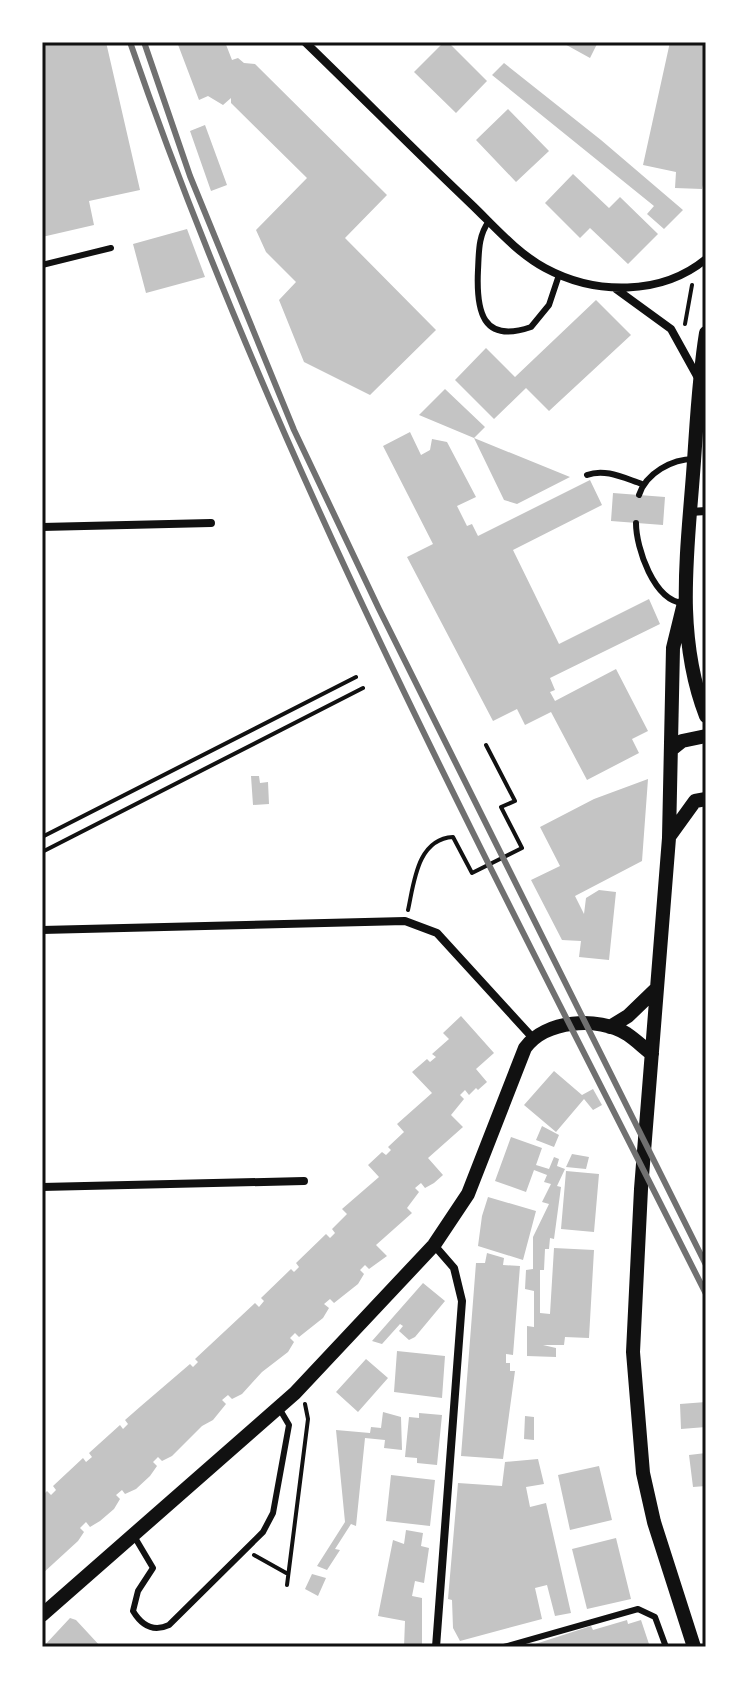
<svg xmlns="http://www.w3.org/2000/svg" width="748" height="1689" font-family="'Alegreya Sans',sans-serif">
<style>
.building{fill:#c4c4c4}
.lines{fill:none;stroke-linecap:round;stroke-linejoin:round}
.path{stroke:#111;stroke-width:4}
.service{stroke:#111;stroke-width:6}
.minor{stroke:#111;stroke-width:8}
.tertiary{stroke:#111;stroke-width:14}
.rail{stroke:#707070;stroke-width:6}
.neatline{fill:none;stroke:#111;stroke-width:3}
</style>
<rect width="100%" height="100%" fill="#fff"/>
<path class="building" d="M42 42H106L140 190 89 201 94 225 42 237Z
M177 42H225L232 60 238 58 244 63 255 64 387 195 345 238 436 330 370 395 304 362 279 300 296 282 266 252 256 230 307 178 231 103V98L223 105 208 96 199 100Z
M444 42H448L487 81 456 113 414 72Z
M561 42H598L590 58Z
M670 42H706V173L702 189 675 188 676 172 643 165Z
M504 63 601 140 683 210 664 229 647 214 654 206 492 75Z
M508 109 549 151 516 182 476 140Z
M205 125 227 185 211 191 190 131Z
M573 174 609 208 620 197 658 234 628 264 590 228 580 238 545 203Z
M187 229 205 277 146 293 133 244Z
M596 300 631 335 549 411 526 388 494 419 455 380 486 348 515 377Z
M445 389 485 427 474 438 570 477 517 504 504 500 474 438 419 415Z
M410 432 421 455 430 450 432 439 447 442 476 497 457 506 467 526 472 524 478 536 590 480 602 505 513 550 559 644 649 599 660 624 550 678 555 690 550 692 555 701 616 669 648 731 632 739 639 753 587 780 551 712 525 725 517 709 493 721 407 557 433 544 383 446Z
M613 493 665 497 663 525 611 521Z
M251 776H259L260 783 268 782 269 804 253 805Z
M648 779 642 861 575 896 584 914 586 898 599 890 616 892 609 960 579 957 581 941 562 940 531 880 560 866 540 827 594 799Z
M461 1016 494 1053 476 1069 487 1082 478 1090 476 1088 469 1095 465 1090 460 1095 464 1099 451 1115 463 1127 428 1158 443 1175 434 1183 425 1188 421 1183 415 1188 419 1192 407 1208 412 1213 376 1245 387 1256 369 1269 365 1265 360 1270 364 1274 358 1284 334 1303 330 1299 324 1304 329 1308 323 1318 299 1337 295 1333 290 1338 294 1342 288 1352 262 1372 242 1394 232 1399 228 1395 222 1400 226 1404 213 1420 202 1426 172 1456 162 1461 158 1457 153 1462 157 1466 150 1476 136 1489 125 1494 122 1490 116 1495 120 1499 114 1509 100 1521 90 1527 86 1522 80 1528 84 1532 78 1541 42 1574V1496L47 1491 51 1495 56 1490 53 1486 83 1458 86 1462 92 1457 89 1453 120 1425 123 1429 128 1424 125 1420 141 1406 190 1364 193 1367 198 1362 195 1359 255 1303 259 1307 264 1301 261 1298 291 1269 294 1272 299 1267 296 1263 326 1234 330 1238 335 1233 332 1229 347 1214 342 1209 379 1177 368 1165 382 1152 386 1155 391 1150 388 1147 404 1132 397 1124 432 1093 412 1072 427 1059 430 1062 436 1057 432 1054 449 1039 443 1033Z
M554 1071 582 1095 593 1089 602 1105 593 1110 584 1099 556 1132 524 1105Z
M542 1126 559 1135 554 1147 536 1140Z
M511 1137 542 1148 536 1165 549 1169 554 1157 559 1159 557 1166 565 1169 557 1186 561 1187 554 1239 550 1238 549 1249H545L544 1270H540V1313L550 1314 554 1248 594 1250 589 1338 565 1337 564 1345H543L556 1348V1357L527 1356V1326L534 1327V1291L525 1289 526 1270 533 1269V1237L549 1204 542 1202 551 1184 544 1182 547 1175 534 1170 526 1192 495 1181Z
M572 1154 589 1157 586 1169 566 1167Z
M566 1171 599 1174 594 1232 561 1229Z
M488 1197 536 1211 523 1260 478 1246 482 1216Z
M487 1253 504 1258 503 1265 520 1266 513 1355 506 1354V1363H510V1371H515L503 1459 461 1456 476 1263H485Z
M423 1283 445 1301 415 1337 409 1340 399 1331 403 1326 400 1324 382 1344 372 1341Z
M397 1351 445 1356 442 1398 394 1392Z
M366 1359 388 1378 358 1412 336 1392Z
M706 1402V1427L681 1429 680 1404Z
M383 1412 401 1417 402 1450 384 1448 385 1440 365 1438 356 1526 351 1524 335 1549 340 1550 327 1570 317 1566 345 1522 336 1430 370 1433 371 1427 381 1428Z
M419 1413 442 1415 437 1465 417 1463V1458L405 1457 409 1417 419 1418Z
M525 1416 534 1417V1440L524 1439Z
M706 1453V1486L693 1487 689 1455Z
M538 1459 544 1484 526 1487 530 1507 546 1503 571 1613 555 1616 547 1585 535 1588 542 1619 460 1641 453 1628 452 1600 448 1599 458 1483 502 1486 505 1462Z
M599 1466 612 1520 570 1530 558 1475Z
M391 1475 435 1480 430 1526 386 1521Z
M406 1530 423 1533 421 1546 429 1548 424 1583 415 1581 412 1596 422 1598V1647H404L405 1621 378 1616 393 1540 404 1544Z
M616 1538 631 1599 587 1609 572 1549Z
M312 1574 326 1578 318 1596 305 1589Z
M70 1618 76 1620 101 1647H43Z
M627 1620 628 1624 641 1620 650 1647H526L591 1626 593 1630Z"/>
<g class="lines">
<path class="path" d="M685 324 692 285
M42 837 356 677
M42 852 363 688
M408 910C414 883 417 839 453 837L472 873 522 848 501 807 515 801 486 745
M254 1555 288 1574
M287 1585 308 1419 305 1404"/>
<path class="service" d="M489 221C478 236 479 252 478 270 476 311 482 344 531 327L549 305 559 275
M42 265 111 248
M587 475C605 468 624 478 642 484
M639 495C646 473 672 459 694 459
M636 523C636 548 654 601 683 603
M134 1536 153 1568 138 1591 133 1611C142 1626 154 1632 169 1625L263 1532 273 1513 289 1425 279 1408
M504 1647 638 1609 655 1617 666 1647"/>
<path class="minor" d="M305 42C361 96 415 151 471 204 494 226 517 253 545 268 595 295 661 296 706 259
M616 289 671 329 697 376
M690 512 706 511
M42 527 211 523
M42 930 405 921 437 933 532 1037
M42 1187 304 1181
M434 1245 454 1268 462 1301 436 1647"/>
<path class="tertiary" d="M706 333C699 376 697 418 694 461 688 548 674 633 706 716
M684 603 673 648 669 838 641 1189 633 1352 643 1473 654 1522 694 1647
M672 749 682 741 706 736
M669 837 695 801 706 799
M610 1027 628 1016 656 989
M42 1615 295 1393 434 1245 468 1194 525 1048C545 1020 598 1016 627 1034 636 1040 644 1048 652 1054"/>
<path class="rail" d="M130 42C280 478 500 883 706 1294
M144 42 190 176 294 430 379 609 706 1265"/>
</g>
<rect width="748" height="1689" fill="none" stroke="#ffffff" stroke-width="88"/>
<rect x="44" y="44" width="660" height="1601" class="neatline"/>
</svg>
